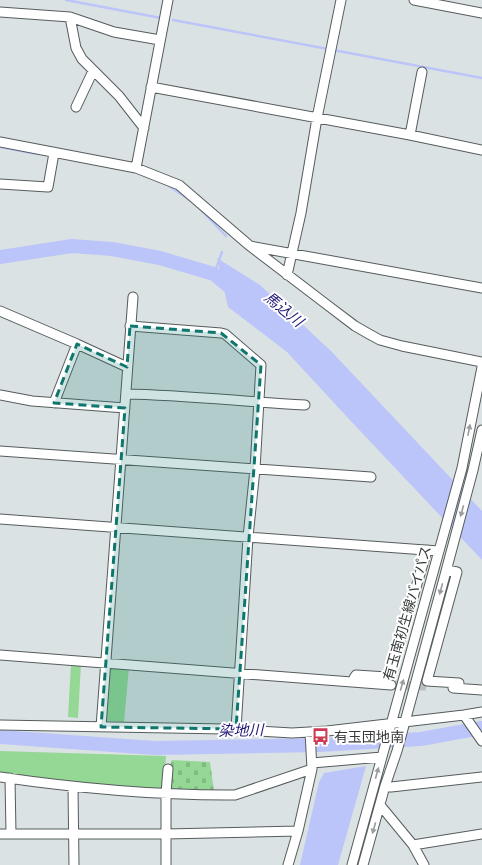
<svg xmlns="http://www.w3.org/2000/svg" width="482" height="865" font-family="'Archivo Narrow','Noto Sans JP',sans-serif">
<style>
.green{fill:#95d895}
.cemetery{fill:url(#cemetery-stones)}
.water{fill:#bcc5f9}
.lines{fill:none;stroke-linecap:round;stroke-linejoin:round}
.stream{stroke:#bcc5f9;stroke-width:2.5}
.river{stroke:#bcc5f9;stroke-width:14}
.minor-tunnel{stroke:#bac0c1;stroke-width:9;stroke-dasharray:9 4.5;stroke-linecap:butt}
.minor-casing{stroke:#565c5d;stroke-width:11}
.minor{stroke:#fff;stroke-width:9}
.oneway{fill:#9a9c9c}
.marked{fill:#0f766e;fill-opacity:0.2;stroke:#0f766e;stroke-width:3;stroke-dasharray:8 5;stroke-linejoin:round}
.labels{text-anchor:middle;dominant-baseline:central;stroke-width:4;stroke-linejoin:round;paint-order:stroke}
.street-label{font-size:14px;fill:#363839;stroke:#fff}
.poi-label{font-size:14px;fill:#363839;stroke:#fff;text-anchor:start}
.water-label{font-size:15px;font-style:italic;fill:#211978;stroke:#fff}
</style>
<defs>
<pattern id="cemetery-stones" width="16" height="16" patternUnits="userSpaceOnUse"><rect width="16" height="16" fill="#95d895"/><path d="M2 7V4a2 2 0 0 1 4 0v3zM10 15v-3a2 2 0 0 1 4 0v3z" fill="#81ba81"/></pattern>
</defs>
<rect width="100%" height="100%" fill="#dbe2e3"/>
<path class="green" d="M71 664H81L78 718 68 717Z
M109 667H129L124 722 107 721 105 719Z
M0 751 166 756 164 785 160 789 76 783 0 773Z"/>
<path class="cemetery" d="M172 760 210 762 214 791H171L169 786 171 762Z"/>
<path class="water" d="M217 258 260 285 331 351 482 511V560L347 417 287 352 228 307Z
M366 766 338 865H300L319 782 324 773Z"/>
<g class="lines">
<path class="stream" d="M66 0 161 18
M173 20 328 49
M333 50 482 78
M0 147 37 154
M169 186 191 201
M198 207 226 236
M214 274 222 252"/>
<path class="river" d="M0 257 72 246 112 249 160 258 214 274 237 293
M0 737 155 748 319 745 421 739 482 728"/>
<path class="minor-tunnel" d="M391 685 426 686"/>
<defs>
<path id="minor" d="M414 0 482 13
M0 12 70 17 114 32 160 40
M70 17 76 48 82 59 119 96 144 128
M151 87 410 135 482 150
M76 107 93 71
M410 135 422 72
M0 142 136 168 179 185 250 246 326 304 355 326 369 334 380 340 402 346 482 362
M136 168 168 0
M0 184 48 187 54 153
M250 246 482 288
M287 275 301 213 317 118 341 0
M0 311 77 344 127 367
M130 326 221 333 225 334 261 365 255 469 248 537 236 729
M126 394C186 395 245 402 305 405
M0 395 32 401 125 408
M54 403 77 344
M0 451 371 477
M0 519 439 551
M447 570 457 572 427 681 459 683 458 688
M0 655 391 685
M354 678 356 675 387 677 390 675 427 550
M453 688 482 690
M464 715 482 741
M0 725 225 729 292 733 327 731 464 715 482 712
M101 727 133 297
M312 763 382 757
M0 777C75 788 151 795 227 795H235L312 769
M10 778 11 834
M385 786 391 787 482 777
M73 787 74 865
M380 805 413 845 424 865
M0 834H166L298 831
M413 845 482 834
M166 865V793L168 769
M288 865 298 831 312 769 310 732
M352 865 462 468 482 367
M363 865 385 786 397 751 445 575 473 470 482 430"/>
</defs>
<use href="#minor" class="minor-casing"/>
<use href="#minor" class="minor"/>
</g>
<defs><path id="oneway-solid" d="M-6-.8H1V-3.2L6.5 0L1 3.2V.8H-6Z"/></defs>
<g class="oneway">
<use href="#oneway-solid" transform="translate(469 430) rotate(-79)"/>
<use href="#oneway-solid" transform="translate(462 511) rotate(105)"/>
<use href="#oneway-solid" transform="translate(441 589) rotate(105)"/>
<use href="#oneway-solid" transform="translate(402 685) rotate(-74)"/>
<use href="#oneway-solid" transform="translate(377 773) rotate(-75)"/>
<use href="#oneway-solid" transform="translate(374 828) rotate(106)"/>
</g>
<path class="marked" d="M130 326 221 333 261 365 236 729 101 727 125 408 54 403 77 344 127 367Z"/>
<defs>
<symbol id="bus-bare" viewBox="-9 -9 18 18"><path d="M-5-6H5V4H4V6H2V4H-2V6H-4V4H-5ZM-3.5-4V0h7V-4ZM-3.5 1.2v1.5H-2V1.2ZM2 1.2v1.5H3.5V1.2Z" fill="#cb3b54" stroke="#fff" stroke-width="2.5" paint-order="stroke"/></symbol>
</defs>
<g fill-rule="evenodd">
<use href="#bus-bare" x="308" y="724" width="25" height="25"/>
</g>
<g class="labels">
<g class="street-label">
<text transform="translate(407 613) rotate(-74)">有玉南初生線バイパス</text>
</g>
<g class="poi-label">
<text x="334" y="737">有玉団地南</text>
</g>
<g class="water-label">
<text transform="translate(284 309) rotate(39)">馬込川</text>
<text transform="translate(241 730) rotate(-1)">染地川</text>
</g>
</g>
</svg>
